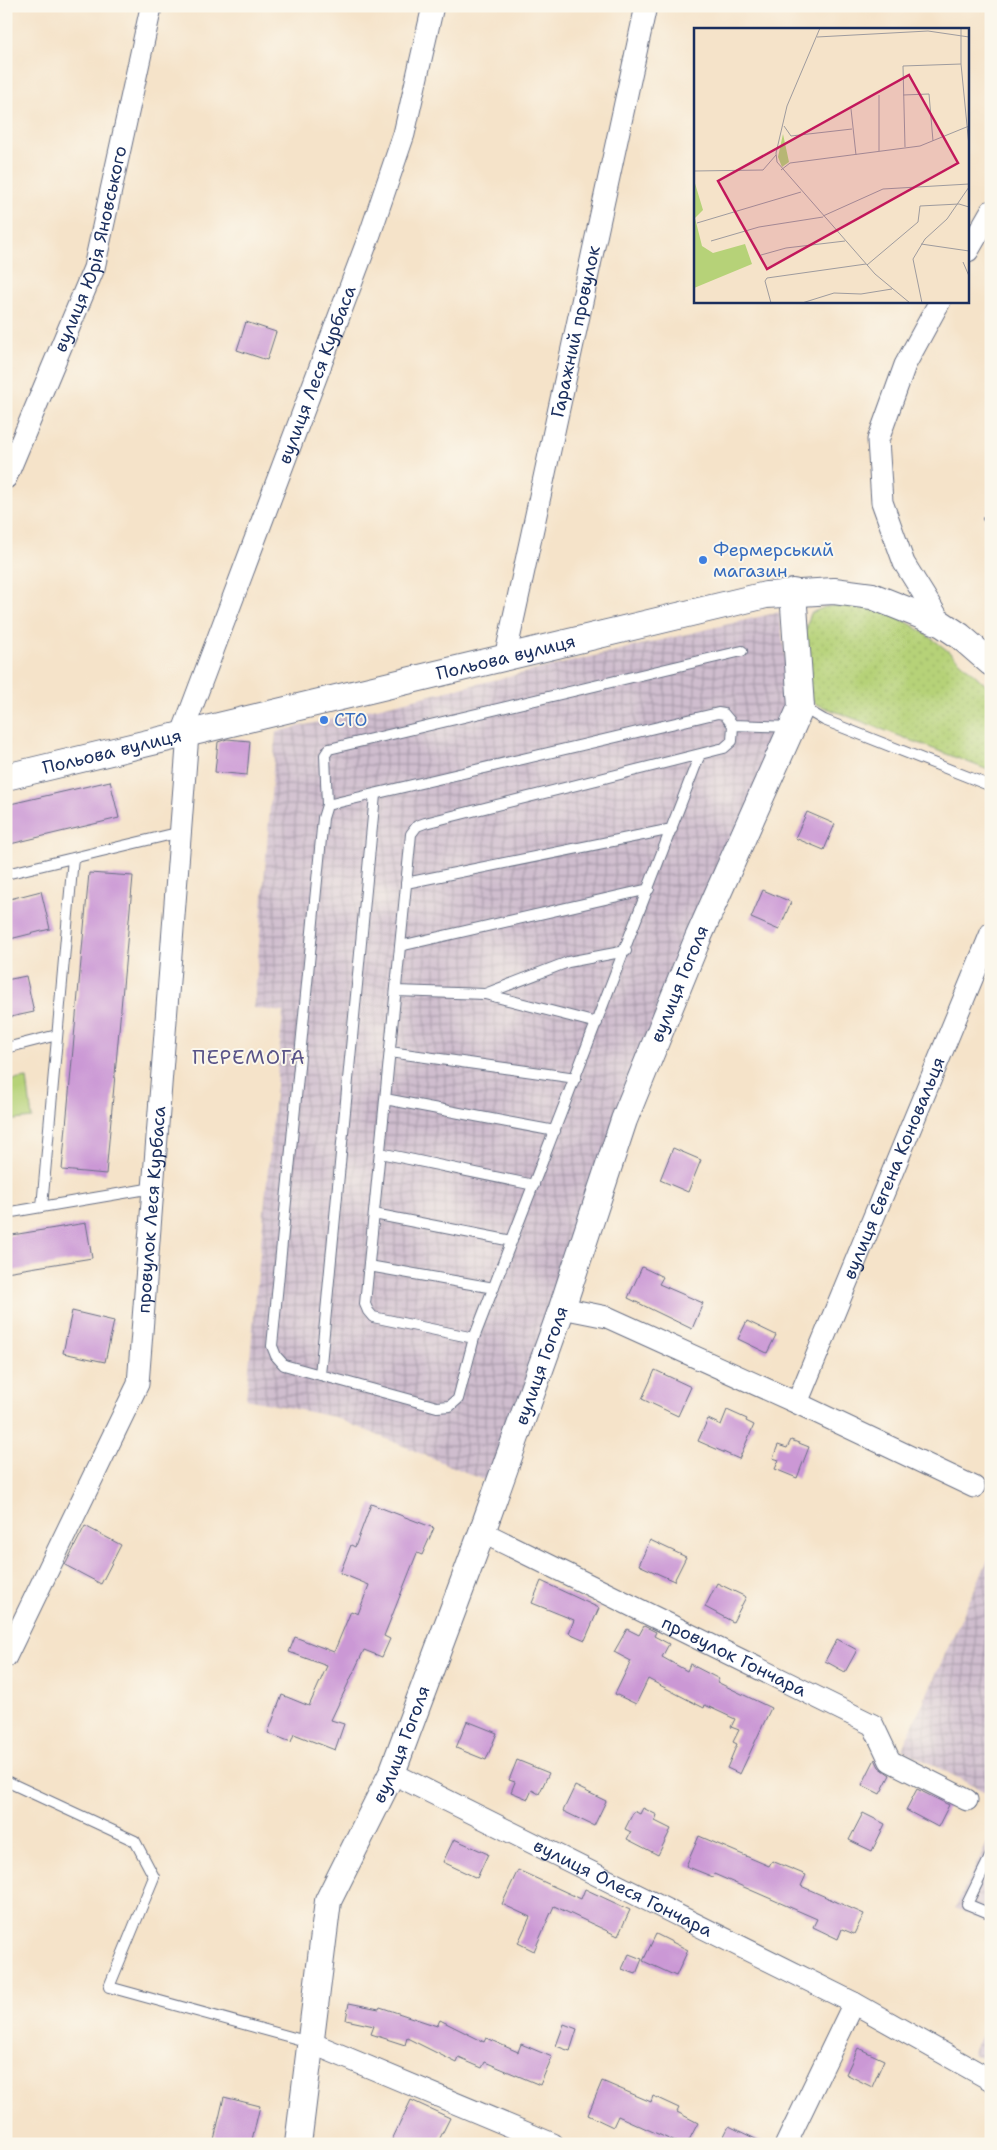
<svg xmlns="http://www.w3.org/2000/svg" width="997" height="2150" font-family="'Shantell Sans',sans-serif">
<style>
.industrial{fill:url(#industrial-grid)}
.grass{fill:url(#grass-dots);stroke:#68806b}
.pitch{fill:#b6d278;stroke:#68806b}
.building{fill:#cb98d5}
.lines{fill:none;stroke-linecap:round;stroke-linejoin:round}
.service-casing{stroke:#676e83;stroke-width:12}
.minor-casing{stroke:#676e83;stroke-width:23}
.tertiary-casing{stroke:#676e83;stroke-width:28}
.service{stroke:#fff;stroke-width:10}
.minor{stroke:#fff;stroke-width:21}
.tertiary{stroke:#fff;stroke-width:26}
.rail-casing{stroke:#1b2f5e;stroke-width:5.5}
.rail{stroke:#fbf7ec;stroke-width:4;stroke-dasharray:11;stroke-linecap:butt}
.shop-dot{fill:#3f7fe0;stroke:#fbf7ec;stroke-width:2}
.labels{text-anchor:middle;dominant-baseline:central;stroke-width:4;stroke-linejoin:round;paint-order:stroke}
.street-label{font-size:18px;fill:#1b2f5e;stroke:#fbf7ec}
.shop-label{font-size:18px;fill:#366cbe;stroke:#fbf7ec;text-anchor:start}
.quarter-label{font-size:20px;letter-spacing:1px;fill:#595488;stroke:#fbf7ec}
.inset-road{fill:none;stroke:#9e9b9e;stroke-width:1}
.view{fill:#c2185b;fill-opacity:0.15;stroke:#c2185b;stroke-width:2.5}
.inset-edge{fill:none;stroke:#1b2f5e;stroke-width:2.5}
</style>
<defs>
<pattern id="industrial-grid" width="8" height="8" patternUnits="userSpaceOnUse" patternTransform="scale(1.25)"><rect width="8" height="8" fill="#cfbdce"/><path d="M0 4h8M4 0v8" fill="none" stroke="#a79aaa"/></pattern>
<pattern id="grass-dots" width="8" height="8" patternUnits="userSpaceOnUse" patternTransform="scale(1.25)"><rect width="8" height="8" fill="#b6d278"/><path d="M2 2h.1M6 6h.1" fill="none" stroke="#9cb56a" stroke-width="1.8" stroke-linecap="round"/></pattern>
</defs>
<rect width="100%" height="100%" fill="#fbf7ec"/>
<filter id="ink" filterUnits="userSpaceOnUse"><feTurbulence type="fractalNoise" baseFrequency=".02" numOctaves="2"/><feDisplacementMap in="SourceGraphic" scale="10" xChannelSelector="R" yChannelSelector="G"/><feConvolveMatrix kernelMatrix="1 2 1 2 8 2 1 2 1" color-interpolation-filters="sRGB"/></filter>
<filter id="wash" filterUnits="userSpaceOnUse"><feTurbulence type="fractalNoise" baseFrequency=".0096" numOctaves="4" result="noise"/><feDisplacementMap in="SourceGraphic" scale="20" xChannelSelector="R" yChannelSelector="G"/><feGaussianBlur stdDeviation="1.12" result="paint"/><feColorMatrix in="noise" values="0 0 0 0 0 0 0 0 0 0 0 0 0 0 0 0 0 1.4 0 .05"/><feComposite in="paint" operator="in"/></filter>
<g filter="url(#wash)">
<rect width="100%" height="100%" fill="#f5e3c9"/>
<path class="industrial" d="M779 612 792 705 498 1458 484 1480 334 1417 246 1399 283 1012 254 1008 276 732Z
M991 1553V1795L902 1749Z
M991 1835V1924L955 1908Z
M991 2016V2063L972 2054Z"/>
<path class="grass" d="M847 604C860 607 873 608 885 612 921 624 964 664 991 690V771L816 704 808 696 804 635 811 613 825 607Z"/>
<path class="pitch" d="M27 1078 32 1118 6 1121V1081Z"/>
<g id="blocks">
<path class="building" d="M246 322 276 332 267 360 237 350Z
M227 739 250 741 247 775 215 772 218 742Z
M110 781 119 818 6 845V805Z
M807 812 835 824 824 850 795 838Z
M89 873 133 876 106 1174 62 1170Z
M763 890 791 902 779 930 751 918Z
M41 891 50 929 6 940V900Z
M26 976 34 1012 6 1018V980Z
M673 1148 701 1160 688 1192 660 1180Z
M86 1223 92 1258 6 1272V1236Z
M642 1267 663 1277 659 1284 703 1303 692 1329 628 1298Z
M72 1311 114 1321 105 1362 63 1353Z
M747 1321 776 1335 767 1353 738 1339Z
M655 1370 691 1387 678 1416 642 1399Z
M727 1410 747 1419 746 1421 754 1425 739 1459 698 1441 708 1419 721 1425Z
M791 1440 809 1447 797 1478 775 1469 779 1460 773 1458 778 1445 787 1448Z
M371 1504 434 1528 422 1555 417 1553 384 1636 390 1639 382 1657 364 1650 331 1720 344 1724 335 1750 294 1734 291 1742 268 1733 282 1695 309 1706 327 1666 289 1652 295 1637 334 1652 351 1611 358 1614 369 1585 340 1573 351 1545 355 1547Z
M85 1526 121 1545 101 1584 65 1565Z
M650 1540 686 1557 674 1581 639 1565Z
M541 1581 599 1608 585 1640 569 1633 574 1620 532 1603Z
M717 1583 746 1597 733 1622 705 1607Z
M644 1626 656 1632 654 1636 669 1644 662 1657 687 1671 690 1664 719 1679 717 1682 771 1708 740 1774 727 1768 737 1744 733 1742 739 1730 731 1727 735 1719 705 1705 704 1708 648 1679 636 1704 615 1694 631 1661 614 1652 627 1629 639 1635Z
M837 1639 857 1650 845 1672 825 1661Z
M467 1721 497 1733 486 1760 456 1748Z
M875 1759 879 1767 890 1775 880 1794 862 1785Z
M517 1760 549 1773 539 1794 532 1790 528 1799 511 1792 515 1782 509 1780Z
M575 1786 606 1801 594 1826 563 1811Z
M917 1789 949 1805 938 1827 906 1810Z
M643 1808 657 1815 655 1821 671 1829 658 1855 627 1839 631 1832 625 1829 634 1811 640 1814Z
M863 1813 885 1824 872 1851 849 1840Z
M699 1836 769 1866 772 1861 806 1875 801 1886 864 1914 854 1934 842 1929 838 1939 813 1927 817 1919 714 1874 713 1877 686 1866Z
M454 1839 488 1854 477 1878 443 1862Z
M518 1870 581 1899 585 1889 630 1910 618 1936 554 1906 534 1951 518 1943 530 1917 502 1904Z
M656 1934 688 1950 676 1976 643 1961Z
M629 1954 642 1959 636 1974 622 1969Z
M349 2003 379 2009 380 2007 437 2026 440 2020 484 2042 486 2038 518 2052 521 2044 552 2057 540 2085 485 2062 482 2068 459 2058 457 2063 407 2038 405 2045 371 2034 374 2026 346 2020Z
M564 2024 577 2029 570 2051 556 2046Z
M858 2048 884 2060 872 2087 846 2074Z
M602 2081 651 2102 653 2096 679 2108 677 2112 698 2123 687 2144H680L618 2116 613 2127 588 2115Z
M224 2097 260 2106 251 2144H213Z
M411 2100 450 2118 437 2144H390Z
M729 2126 766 2144H720Z"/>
</g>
</g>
<g filter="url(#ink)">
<use href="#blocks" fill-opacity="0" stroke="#676e83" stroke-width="1"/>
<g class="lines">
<defs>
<path id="service" d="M802 707 824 720 991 786
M700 754 474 1338 458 1399 450 1406 437 1407 284 1365 276 1356 272 1346 323 818 327 805 718 713 724 714 733 725
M327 805 325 755 329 749 742 651
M6 874 181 832
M406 883 672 829
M400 946 649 889
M396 991 485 994 597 1023
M485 994 568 962 626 951
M6 1048 57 1035
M390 1052 576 1078
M385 1099 555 1131
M380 1153 534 1185
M42 1207 73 858
M6 1213 153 1188
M374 1214 512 1241
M369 1266 494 1288
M474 1338 373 1317 368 1311 365 1304 411 834 417 826 425 823 724 748 732 741 733 725 792 727
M320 1375 375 795
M6 1781 135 1841 154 1877 109 1987 309 2042
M991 1855 967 1904 991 1914"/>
<g id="minor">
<path d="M968 251 991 211"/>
<path d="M940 301 905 365 878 440 882 502 904 563 942 624"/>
<path id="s1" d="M6 478 94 268 150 12"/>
<path id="s2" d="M505 658 646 6"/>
<path id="s3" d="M181 736 370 234 404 134 433 6"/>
<path d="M562 1308 607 1317 797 1403 974 1487"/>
<path id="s4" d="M797 1403 991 933"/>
<path id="s5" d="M482 1532 873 1725 890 1761 967 1800"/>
<path id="s6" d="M6 1657 138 1384 188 734"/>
<path id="s7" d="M392 1773 854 2003 991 2080"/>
<path d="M309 2042 553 2144"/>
<path d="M786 2144 854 2003"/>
</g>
<g id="tertiary">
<path id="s8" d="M6 777 766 595 834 591 872 596 942 624 960 636 991 663"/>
<path id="s9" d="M298 2144 328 1901 392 1773 482 1532 562 1308 624 1120 698 938 801 707 793 592"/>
</g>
</defs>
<use href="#service" class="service-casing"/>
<use href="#minor" class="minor-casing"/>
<use href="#tertiary" class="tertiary-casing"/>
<use href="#service" class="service"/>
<use href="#minor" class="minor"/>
<use href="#tertiary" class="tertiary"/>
<defs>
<path id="rail" d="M985 519 991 518"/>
</defs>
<use href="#rail" class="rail-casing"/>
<use href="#rail" class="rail"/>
</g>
</g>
<g class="shop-dot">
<circle cx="703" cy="560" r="5"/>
<circle cx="324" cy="720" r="5"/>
</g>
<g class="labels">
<g class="street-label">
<text stroke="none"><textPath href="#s1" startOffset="245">вулиця Юрія Яновського</textPath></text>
<text stroke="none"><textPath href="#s2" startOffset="334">Гаражний провулок</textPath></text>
<text stroke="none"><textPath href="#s3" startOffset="386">вулиця Леся Курбаса</textPath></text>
<text stroke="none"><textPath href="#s8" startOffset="514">Польова вулиця</textPath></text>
<text stroke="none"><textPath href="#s8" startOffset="109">Польова вулиця</textPath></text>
<text stroke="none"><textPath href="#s9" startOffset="1228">вулиця Гоголя</textPath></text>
<text stroke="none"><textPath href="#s4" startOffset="254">вулиця Євгена Коновальця</textPath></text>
<text stroke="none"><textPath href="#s6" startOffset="478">провулок Леся Курбаса</textPath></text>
<text stroke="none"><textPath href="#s9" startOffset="822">вулиця Гоголя</textPath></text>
<text stroke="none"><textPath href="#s5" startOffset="281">провулок Гончара</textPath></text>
<text stroke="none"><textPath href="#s9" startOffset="418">вулиця Гоголя</textPath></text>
<text stroke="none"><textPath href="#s7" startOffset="258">вулиця Олеся Гончара</textPath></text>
</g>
<g class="shop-label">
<text x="713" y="550">Фермерський<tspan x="713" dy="21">магазин</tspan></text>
<text x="334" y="720">СТО</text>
</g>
<g class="quarter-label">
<text x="249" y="1057">ПЕРЕМОГА</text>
</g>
</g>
<g transform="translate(694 28)">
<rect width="275" height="275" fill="#f5e3c9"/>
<path d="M89 106 95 134 88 139 84 129ZM0 152 9 182 1 190 8 218 19 225 51 216 58 236 0 260Z" fill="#b6d278"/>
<path class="inset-road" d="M126 0 93 78 82 125 83 134 181 246 216 275M267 0V36L275 118M123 9 234 3 275 9M185 67V123M209 67 235 66 239 113M157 81 162 127M90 98 97 108 158 101M211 119 209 38 267 36M87 142 96 135 226 118 275 98M0 143 69 142 82 127M129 188 189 161 275 156M3 195 107 164M17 213 65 199 129 189M227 216 275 223M67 227 92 220 151 213M269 234 275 248M173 237 224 194 226 178 265 176 275 179M77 275 71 253 73 250 172 236M108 275 140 265 167 266 198 261M228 275 219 231 231 211 253 191 275 159"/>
<path class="view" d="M215 47 264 135 73 241 24 153Z"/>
<rect width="275" height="275" class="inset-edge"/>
</g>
<rect width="997" height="2150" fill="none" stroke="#fbf7ec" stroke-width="25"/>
</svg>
